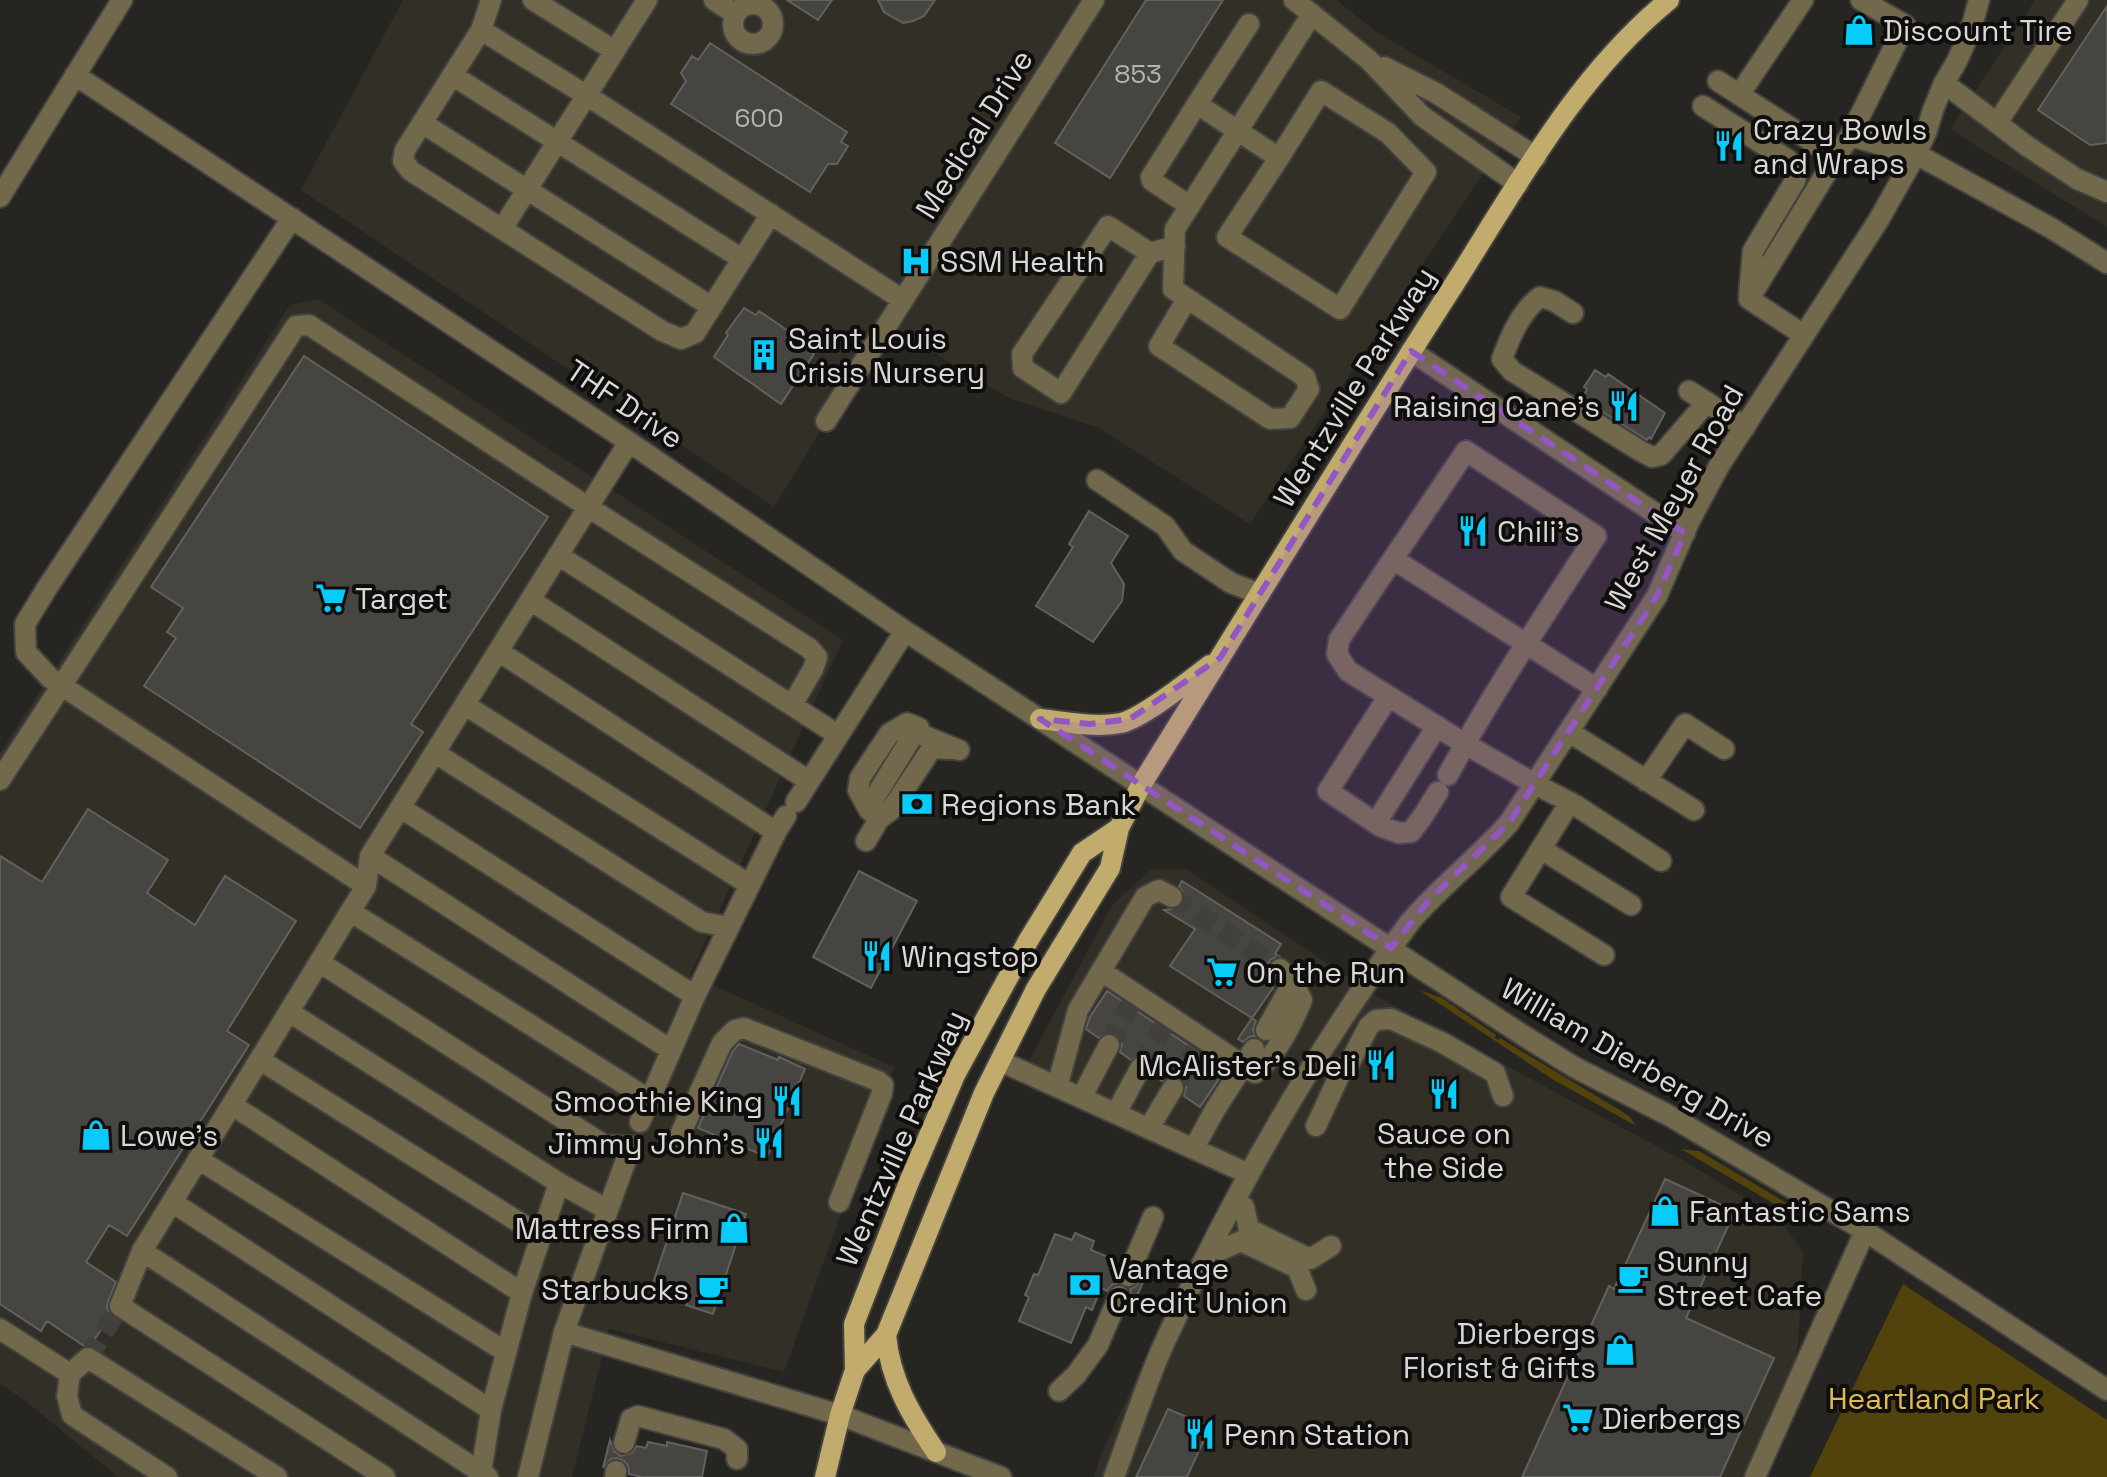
<svg xmlns="http://www.w3.org/2000/svg" width="2107" height="1477" font-family="'Space Grotesk',sans-serif">
<style>
.built{fill:#322f26}
.green{fill:#52420c}
.building{fill:#464541;stroke:#62615d;stroke-width:2}
.lines{fill:none;stroke-linecap:round;stroke-linejoin:round}
.minor-tunnel{stroke:#41403d;stroke-width:20;stroke-dasharray:20 10;stroke-linecap:butt}
.minor-casing{stroke:#42423f;stroke-width:24}
.major-casing{stroke:#42423f;stroke-width:24}
.minor{stroke:#72684b;stroke-width:20}
.major{stroke:#c1ab6d;stroke-width:20}
.marked{fill:#9257c5;fill-opacity:0.2;stroke:#9257c5;stroke-width:6;stroke-dasharray:16 10;stroke-linejoin:round}
.labels{text-anchor:middle;dominant-baseline:central;stroke-width:8;stroke-linejoin:round;paint-order:stroke}
.number-label{font-size:26px;fill:#b4b3b1}
.poi-label{font-size:30px;fill:#d8d8d6;stroke:#0f0e0d;text-anchor:start}
.street-label{font-size:30px;fill:#d8d8d6;stroke:#0f0e0d}
.park-label{font-size:30px;fill:#dfbc53;stroke:#0f0e0d}
</style>
<rect width="100%" height="100%" fill="#262522"/>
<path class="built" d="M403 0H1337L1375 31 1521 117 1250 524 1099 428 1009 398 899 332 837 420 830 427 820 432 774 507 301 190Z
M2035 0H2107V227L1950 129Z
M318 299 843 640 690 975 894 1067 784 1372 609 1329 572 1477H118L28 1403 0 1384V753L290 305Z
M1186 869 1378 997 1686 1162 1779 1219 1803 1252 1798 1345 1790 1384 1751 1477H1094L1102 1452 1167 1312 1241 1163 1028 1063 1112 905 1151 870Z"/>
<path class="green" d="M1419 990 1442 998 1496 1035 1495 1038 1498 1040 1500 1038 1623 1112 1630 1117 1636 1126 1552 1079Z
M1681 1149 1699 1151 1790 1205 1798 1211 1799 1214 1793 1215Z
M1903 1284 2107 1420V1477H1810Z"/>
<path class="building" d="M787 0H832L818 20Z
M878 0H935L924 16 913 21 903 23 884 12Z
M1146 0H1223L1110 178 1055 143Z
M2107 6V143L2090 145 2038 110Z
M710 43 847 132 841 142 848 146 837 164H828L810 192 671 104 686 81 681 73 692 56 698 60Z
M744 308 756 315 759 311 791 333 790 337 814 354 781 404 714 357 728 335 726 333Z
M304 356 548 517 411 724 423 732 360 828 144 686 176 638 167 632 183 608 151 587Z
M1595 370 1606 377 1608 374 1665 413 1651 439 1649 437 1647 440 1587 402 1588 400 1583 397 1587 389 1584 387Z
M1089 511 1128 536 1111 563 1124 584 1122 601 1093 642 1036 606 1073 547 1069 544Z
M88 809 168 860 147 893 195 925 225 876 296 921 227 1031 249 1045 127 1236 109 1225 86 1262 116 1282 108 1302 107 1308 111 1315 90 1346H84L47 1321 41 1331 0 1304V856L42 882Z
M859 871 917 901 871 988 813 957Z
M1182 881 1281 944 1275 954 1279 956 1271 959 1267 966 1268 973 1274 981 1273 988 1252 1018 1170 966 1195 929 1164 910 1178 908 1183 904 1185 896 1179 886Z
M1107 991 1225 1070 1200 1107 1184 1096 1186 1087 1180 1077 1172 1075 1162 1081 1152 1074 1154 1066 1148 1056 1140 1054 1131 1060 1120 1052 1122 1044 1116 1034 1108 1032 1099 1038 1086 1029 1090 1017Z
M1252 1018 1256 1021 1253 1029 1255 1036 1249 1037 1243 1042 1238 1039Z
M739 1044 778 1060 779 1057 805 1069 767 1157 698 1128 733 1051Z
M1665 1179 1735 1211 1686 1318 1774 1358 1720 1477H1522L1609 1286 1614 1289Z
M683 1193 746 1214 713 1314 686 1305 687 1301 651 1289Z
M1075 1233 1094 1241 1091 1250 1113 1259 1109 1268 1116 1271 1115 1277 1117 1283 1112 1285 1107 1291 1101 1288 1092 1310 1086 1307 1071 1343 1019 1321 1029 1297 1025 1295 1034 1274 1038 1275 1055 1234 1072 1240Z
M1140 1281 1143 1282 1134 1303 1131 1301 1132 1295 1130 1289 1135 1287Z
M1168 1409 1210 1427 1187 1477H1136Z
M610 1440 614 1451 621 1456 632 1453 637 1446 646 1448 648 1442 667 1446V1442L707 1451 702 1477H642L629 1474 628 1466 624 1461 617 1458 611 1459 603 1468Z"/>
<g class="lines">
<path class="minor-tunnel" d="M1172 897 1280 969
M1109 1045 1130 1005
M1141 1067 1163 1027
M1173 1088 1196 1050
M88 1358 120 1306"/>
<defs>
<path id="minor" d="M491 0 481 30 405 150 403 161 411 171 662 331 681 339 695 333 771 214
M533 0 615 51
M714 0 735 14
M1294 0 1369 60 1422 116 1518 184
M733 24a20 20 0 1 1 40 0a20 20 0 1 1-40 0Z
M481 30 586 95 903 300
M1384 67 1436 93 1536 157
M75 75 629 442 905 631 1521 1034 1574 1067 1668 1115 1865 1231 2107 1390
M452 75 742 259
M1718 81 1836 157 1749 299
M1944 83 2027 146 2077 179 2107 192
M1739 95 1803 0
M1197 104 1249 24
M1703 106 1788 160 1797 172 1795 181 1753 251 1749 295
M422 123 712 307
M1997 123 2078 0
M1850 136 1905 25 1861 0
M1836 157 1850 136 1916 154 2051 228 2107 263
M0 197 122 0
M1190 206 1152 181 1151 177 1197 104 1279 158 1227 237 1340 309 1426 172 1388 133 1321 91 1279 158
M292 218 47 588 25 624 26 652 50 678 366 886
M502 229 647 0
M1150 253 1061 393 1023 368 1022 354 1108 226 1150 253 1175 246
M1187 299 1159 346 1270 419 1290 418 1309 389 1305 377 1173 289 1175 229 1312 14
M1749 299 1804 335
M1573 313 1554 301 1540 297C1521 311 1510 337 1502 359L1512 371 1639 450 1652 457 1661 455 1707 402
M1411 351 1685 533
M1689 391 1745 427
M826 421 1094 0
M1097 480 1165 526 1183 551 1231 583 1260 594
M558 555 838 735
M1393 559 1466 451 1596 536C1545 615 1492 693 1448 775
M530 600 809 781
M498 651 776 832
M1597 689 1393 559 1339 640 1337 654 1348 671 1465 744 1535 784 1575 805 1661 861
M1388 697 1328 791 1380 826 1399 833 1411 832 1423 816 1438 792
M465 705 750 885
M1569 732 1694 810
M435 753 702 922 729 927
M0 780 296 326 309 325 588 507 809 648 817 657 813 669 792 705
M1646 781 1685 724 1724 749
M796 802 905 631
M1570 802 1511 897 1604 955
M401 808 695 996
M876 816 869 810 858 790 860 778 889 734 907 723 919 728
M879 819 870 805 915 732 959 750
M1376 823 1437 726
M866 841 879 819 891 810 932 748 951 749
M1541 849 1631 905
M370 856 671 1050
M351 912 650 1100
M319 962 604 1145 631 1146 564 1332 528 1477
M1101 971 1255 1073C1277 1054 1291 1027 1302 1000L1293 982 1280 969
M289 1012 559 1183 608 1210
M1266 1030 1293 982
M260 1060 541 1236
M1000 1061 1249 1174
M1057 1087 1078 1010 1145 897 1159 890 1172 897
M1081 1098 1109 1045
M232 1105 522 1293
M1116 1113 1141 1067
M640 1122 695 996 776 832 786 816
M1316 1126 1341 1072 1350 1062 1369 1026 1376 1020 1391 1019 1443 1043 1495 1073 1503 1096
M1149 1128 1173 1088
M679 1137 722 1043 735 1030 744 1028 878 1081 883 1085 882 1093 839 1202
M1194 1148 1216 1108 1254 1049
M198 1159 506 1352
M172 1202 491 1410
M1244 1207 1249 1229 1310 1259 1331 1246
M1221 1250 1241 1241 1297 1268 1306 1290
M142 1251 488 1477
M1128 1276 1153 1217
M0 1329 70 1374
M564 1332 840 1415 1001 1477
M1059 1391 1076 1375 1098 1345 1119 1296
M624 1443 631 1419 638 1416 724 1439 737 1449V1459
M167 1477 72 1415 67 1396 70 1374 88 1358 277 1477
M385 1477 120 1306 142 1251 366 886 370 856 629 442
M478 1477 481 1473 491 1410 522 1293 559 1183
M615 1477 616 1471
M1114 1477C1130 1434 1144 1389 1163 1346 1231 1197 1312 1054 1410 922 1441 886 1478 858 1509 823L1657 596 1689 522 1719 466 1878 221 1916 154 1926 133 1933 110 1944 83 1957 61 1971 29 1979 0
M1755 1477 1865 1231"/>
<path id="major" d="M1040 719C1066 722 1095 728 1121 723 1143 718 1190 680 1210 665
M886 1335C890 1380 911 1415 936 1452
M855 1370 886 1335 984 1093 1036 989 1110 868 1119 828 1141 785C1245 618 1348 449 1455 283 1518 184 1577 75 1669 0
M825 1477 840 1415 855 1370 854 1324 909 1182 955 1075 1028 941 1082 853 1119 828"/>
</defs>
<use href="#minor" class="minor-casing"/>
<use href="#major" class="major-casing"/>
<use href="#minor" class="minor"/>
<use href="#major" class="major"/>
</g>
<path class="marked" d="M1411 351 1685 533 1657 596 1509 823 1430 899 1391 948 1040 719 1090 724 1130 719 1220 658Z"/>
<defs>
<symbol id="shop-bare" viewBox="-9 -9 18 18"><path d="M-5-2.5h2.3a2.7 3.5 0 0 1 5.4 0H5L5.5 6h-11ZM-1.5-2.5h3a1.5 2.3 0 0 0-3 0Z" fill="#07cbf9" stroke="#0f0e0d" stroke-width="2.5" paint-order="stroke"/></symbol>
<symbol id="restaurant-bare" viewBox="-9 -9 18 18"><path d="M-5-6h1v4h1v-4h1v4h1v-4h1v5L-1.5 .5V6h-2V.5L-5-1ZM5-6V6H3V1.5H1.5Q1.5-4 5-6Z" fill="#07cbf9" stroke="#0f0e0d" stroke-width="2.5" paint-order="stroke"/></symbol>
<symbol id="hospital-bare" viewBox="-9 -9 18 18"><path d="M-5-5h3v3.5h4V-5h3V5h-3V1.5h-4V5h-3Z" fill="#07cbf9" stroke="#0f0e0d" stroke-width="2.5" paint-order="stroke"/></symbol>
<symbol id="building-bare" viewBox="-9 -9 18 18"><path d="M-4-6H4V6H1V3H-1V6H-4ZM-2.5-4.3h1.7v1.8h-1.7ZM.8-4.3h1.7v1.8H.8ZM-2.5-1h1.7V.8h-1.7ZM.8-1h1.7V.8H.8Z" fill="#07cbf9" stroke="#0f0e0d" stroke-width="2.5" paint-order="stroke"/></symbol>
<symbol id="supermarket-bare" viewBox="-9 -9 18 18"><path d="M-6-5.5h2.5l.6 2H6L4.5 2H-2.5L-4.4-4H-6ZM-1.5 3.2a1.3 1.3 0 1 0 .1 0ZM3 3.2a1.3 1.3 0 1 0 .1 0Z" fill="#07cbf9" stroke="#0f0e0d" stroke-width="2.5" paint-order="stroke"/></symbol>
<symbol id="bank-bare" viewBox="-9 -9 18 18"><path d="M-6-4H6V4H-6ZM0-2.3a2.3 2.3 0 1 0 0 4.6a2.3 2.3 0 1 0 0-4.6Z" fill="#07cbf9" stroke="#0f0e0d" stroke-width="2.5" paint-order="stroke"/></symbol>
<symbol id="cafe-bare" viewBox="-9 -9 18 18"><path d="M-5.5-4.5H6V0H3Q3 3.5 0 3.5H-2.5Q-5.5 3.5-5.5 0ZM3-3.2v2h1.7v-2ZM-6 4.5H4V6H-6Z" fill="#07cbf9" stroke="#0f0e0d" stroke-width="2.5" paint-order="stroke"/></symbol>
</defs>
<g fill-rule="evenodd">
<use href="#shop-bare" x="1837" y="8" width="44" height="44"/>
<use href="#restaurant-bare" x="1707" y="124" width="44" height="44"/>
<use href="#hospital-bare" x="894" y="239" width="44" height="44"/>
<use href="#building-bare" x="742" y="333" width="44" height="44"/>
<use href="#restaurant-bare" x="1602" y="384" width="44" height="44"/>
<use href="#restaurant-bare" x="1451" y="509" width="44" height="44"/>
<use href="#supermarket-bare" x="309" y="576" width="44" height="44"/>
<use href="#bank-bare" x="895" y="782" width="44" height="44"/>
<use href="#restaurant-bare" x="855" y="934" width="44" height="44"/>
<use href="#supermarket-bare" x="1200" y="950" width="44" height="44"/>
<use href="#restaurant-bare" x="1359" y="1043" width="44" height="44"/>
<use href="#restaurant-bare" x="1422" y="1072" width="44" height="44"/>
<use href="#restaurant-bare" x="765" y="1079" width="44" height="44"/>
<use href="#shop-bare" x="74" y="1113" width="44" height="44"/>
<use href="#restaurant-bare" x="747" y="1121" width="44" height="44"/>
<use href="#shop-bare" x="1643" y="1189" width="44" height="44"/>
<use href="#shop-bare" x="712" y="1206" width="44" height="44"/>
<use href="#cafe-bare" x="1611" y="1256" width="44" height="44"/>
<use href="#bank-bare" x="1063" y="1263" width="44" height="44"/>
<use href="#cafe-bare" x="691" y="1267" width="44" height="44"/>
<use href="#shop-bare" x="1598" y="1328" width="44" height="44"/>
<use href="#supermarket-bare" x="1556" y="1396" width="44" height="44"/>
<use href="#restaurant-bare" x="1178" y="1412" width="44" height="44"/>
</g>
<g class="labels">
<g class="number-label">
<text x="1138" y="74">853</text>
<text x="759" y="118">600</text>
</g>
<g class="poi-label">
<text x="1883" y="30">Discount Tire</text>
<text x="1753" y="129">Crazy Bowls<tspan x="1753" dy="34">and Wraps</tspan></text>
<text x="940" y="261">SSM Health</text>
<text x="788" y="338">Saint Louis<tspan x="788" dy="34">Crisis Nursery</tspan></text>
<text x="1600" y="406" text-anchor="end">Raising Cane's</text>
<text x="1497" y="531">Chili's</text>
<text x="355" y="598">Target</text>
<text x="941" y="804">Regions Bank</text>
<text x="901" y="956">Wingstop</text>
<text x="1246" y="972">On the Run</text>
<text x="1357" y="1065" text-anchor="end">McAlister's Deli</text>
<text x="763" y="1101" text-anchor="end">Smoothie King</text>
<text x="1444" y="1133" text-anchor="middle">Sauce on<tspan x="1444" dy="34">the Side</tspan></text>
<text x="120" y="1135">Lowe's</text>
<text x="745" y="1143" text-anchor="end">Jimmy John's</text>
<text x="1689" y="1211">Fantastic Sams</text>
<text x="710" y="1228" text-anchor="end">Mattress Firm</text>
<text x="1657" y="1261">Sunny<tspan x="1657" dy="34">Street Cafe</tspan></text>
<text x="1109" y="1268">Vantage<tspan x="1109" dy="34">Credit Union</tspan></text>
<text x="689" y="1289" text-anchor="end">Starbucks</text>
<text x="1596" y="1333" text-anchor="end">Dierbergs<tspan x="1596" dy="34">Florist &amp; Gifts</tspan></text>
<text x="1602" y="1418">Dierbergs</text>
<text x="1224" y="1434">Penn Station</text>
</g>
<g class="street-label">
<text transform="translate(974 134) rotate(-58)">Medical Drive</text>
<text transform="translate(1354 387) rotate(-58)">Wentzville Parkway</text>
<text transform="translate(625 404) rotate(34)">THF Drive</text>
<text transform="translate(1674 498) rotate(-61)">West Meyer Road</text>
<text transform="translate(1638 1063) rotate(30)">William Dierberg Drive</text>
<text transform="translate(901 1138) rotate(-66)">Wentzville Parkway</text>
</g>
<g class="park-label">
<text x="1934" y="1398">Heartland Park</text>
</g>
</g>
</svg>
